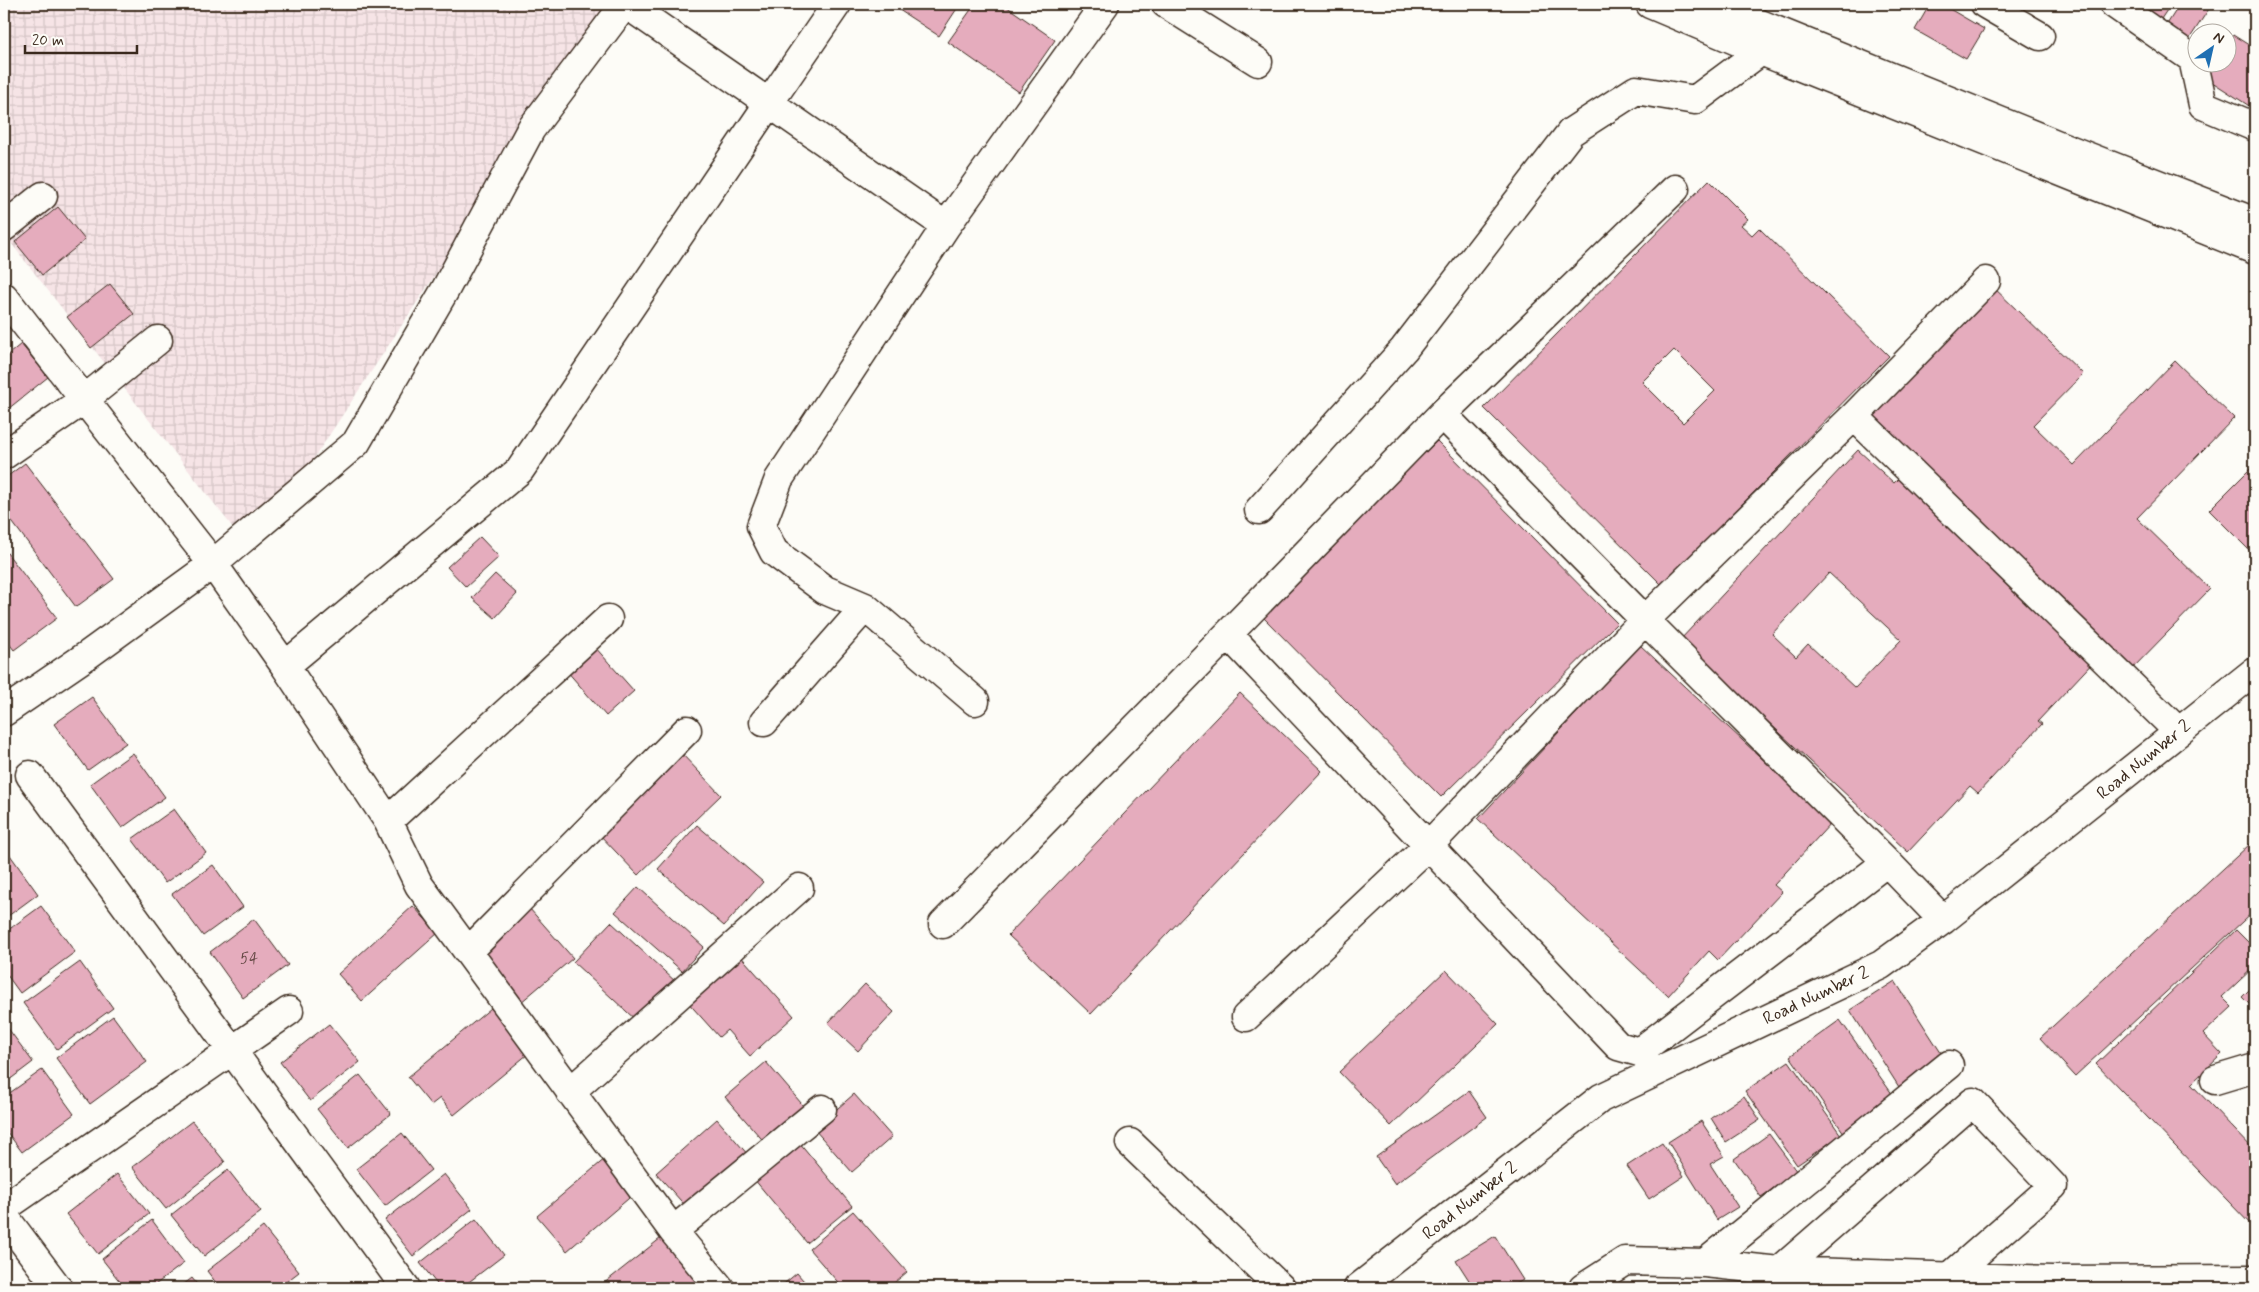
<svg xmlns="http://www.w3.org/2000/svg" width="2259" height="1292" font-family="Mynerve,sans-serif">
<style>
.industrial{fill:url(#industrial-grid)}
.building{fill:#e5acbd;stroke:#3b2a1e;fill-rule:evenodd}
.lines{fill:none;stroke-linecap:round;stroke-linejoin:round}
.minor-casing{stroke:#3b2a1e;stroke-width:31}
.minor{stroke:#fdfcf7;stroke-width:28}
.labels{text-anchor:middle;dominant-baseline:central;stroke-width:4.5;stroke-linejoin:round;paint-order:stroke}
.number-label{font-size:15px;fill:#664a46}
.street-label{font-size:18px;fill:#3b2a1e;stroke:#fdfcf7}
</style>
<defs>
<pattern id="industrial-grid" width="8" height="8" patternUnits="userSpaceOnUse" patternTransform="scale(1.25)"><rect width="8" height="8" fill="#f6e4e6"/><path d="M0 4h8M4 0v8" fill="none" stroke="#d4c4c5"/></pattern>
</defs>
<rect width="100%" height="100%" fill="#fdfcf7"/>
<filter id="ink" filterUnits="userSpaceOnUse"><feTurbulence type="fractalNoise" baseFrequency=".02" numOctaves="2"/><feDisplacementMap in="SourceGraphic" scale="10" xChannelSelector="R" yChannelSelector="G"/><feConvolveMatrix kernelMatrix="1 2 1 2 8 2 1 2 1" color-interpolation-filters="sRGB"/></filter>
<g filter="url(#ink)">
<path class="industrial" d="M4 4H614L252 552 4 234Z"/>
<path class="building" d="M890 4H960L939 36Z
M975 4H1003L1055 40 1019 92 948 42Z
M1930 4H1941L1984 29 1966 59 1915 30Z
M2132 4H2171L2159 22Z
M2180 4H2212L2188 41 2166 26Z
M2233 35 2255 49 2254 109 2206 78 2216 62H2226V46Z
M1709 180 1748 219 1741 225 1752 235 1759 228 1889 356 1662 585 1484 408ZM1674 350 1715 391 1683 423 1642 382Z
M58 207 85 240 42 275 15 242Z
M1988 282 2083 374 2033 425 2074 465 2175 361 2234 418 2137 518 2210 589 2128 673 1860 414Z
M110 284 134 314 91 348 67 317Z
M21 344 48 377 8 409 4 404V358Z
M1437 441 1617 623 1441 797 1261 615Z
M1858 450 1894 483 1902 475 2098 657 2038 721 2042 724 1978 793 1970 786 1908 852 1680 640ZM1829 573 1901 640 1855 688 1808 644 1796 657 1772 634Z
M25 463 114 579 76 607 4 511V479Z
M2255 464V556L2209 510Z
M480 537 499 557 466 587 447 567Z
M4 549 57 618 14 650 4 637Z
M495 574 517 594 495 618 472 598Z
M1640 645 1831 823 1774 885 1782 892 1718 960 1709 951 1668 996 1478 819Z
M594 646 634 691 606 716 566 670Z
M1240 693 1322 771 1091 1014 1008 935Z
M92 697 126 743 88 770 54 724Z
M680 752 721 795 638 875 597 832Z
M133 753 165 797 122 828 90 784Z
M174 809 206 853 165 883 132 839Z
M697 825 763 882 724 926 658 869Z
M2250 844 2255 850V910L2075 1076 2040 1038Z
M5 848 38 894 4 919V849Z
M213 865 243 907 203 936 172 894Z
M638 887 704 947 682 971 615 912Z
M41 906 75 952 20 993 4 971V933Z
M413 906 438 933 362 1001 338 974Z
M529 908 573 958 520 1003 476 953Z
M254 919 288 965 243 998 210 952Z
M611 922 677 983 639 1023 573 962Z
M2236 930 2255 949V966L2222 997 2232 1007 2203 1034 2222 1054 2191 1084 2255 1151V1229L2096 1064Z
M737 952 794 1016 750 1056 727 1030 719 1037 685 999Z
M80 962 113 1008 57 1049 23 1003Z
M1446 970 1498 1024 1391 1126 1339 1072Z
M1895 981 1945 1059 1899 1087 1850 1010Z
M865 984 894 1012 858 1051 828 1023Z
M2255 984V1010L2242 997Z
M491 1008 528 1054 454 1115 440 1098 431 1105 408 1077Z
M113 1016 147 1062 90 1104 56 1058Z
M1840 1020 1895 1098 1844 1133 1790 1056Z
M4 1023 33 1062 4 1084Z
M329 1024 360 1062 310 1101 280 1062Z
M1789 1061 1841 1135 1797 1165 1745 1091Z
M766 1062 807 1110 767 1145 725 1097Z
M42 1070 74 1114 22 1152 4 1128V1097Z
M360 1075 391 1114 348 1148 317 1109Z
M1469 1091 1487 1117 1395 1184 1376 1157Z
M854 1094 892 1137 852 1172 814 1129Z
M1744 1096 1760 1120 1726 1142 1711 1118Z
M717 1119 749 1156 689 1210 656 1173Z
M192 1121 225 1162 166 1209 132 1167Z
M1701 1121 1724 1156 1710 1164 1738 1207 1717 1220 1668 1142Z
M402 1133 431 1170 385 1206 356 1169Z
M1769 1134 1797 1172 1761 1197 1734 1159Z
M799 1142 852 1206 807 1243 754 1179Z
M1662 1143 1684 1176 1649 1199 1627 1166Z
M606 1158 635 1193 567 1251 537 1216Z
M228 1170 261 1212 204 1256 171 1215Z
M117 1174 149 1214 98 1254 66 1214Z
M444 1174 472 1209 413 1256 385 1220Z
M853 1211 907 1272 888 1288H843L809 1249Z
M476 1219 504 1255 461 1288H440L420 1263Z
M152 1220 184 1263 151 1288H125L102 1259Z
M263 1227 299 1272 278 1288H220L207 1271Z
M666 1234 700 1277 686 1288H598Z
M1495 1236 1523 1280 1510 1288H1474L1456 1260Z
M797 1273 810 1288H779Z
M192 1278 200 1288H179Z"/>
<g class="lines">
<defs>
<path id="minor" d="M626 4 769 103 837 4
M1166 4 1258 62
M1650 4 1761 51 2255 250
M1711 4 2061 146 2255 222
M1985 4 2040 36
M2114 4 2193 59 2203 105 2255 127
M1675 189 1442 414 1228 634 1618 1046 1639 1052 1887 862
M946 226 779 479 761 526 774 552 825 590 865 607 975 701
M4 227 43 196
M4 297 213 564 285 666 388 821 419 885 673 1231 720 1288
M1854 416 1986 281
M4 455 85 399 158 340
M1259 510 1404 349 1571 132 1636 90 1695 100 1761 51
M285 666 520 470 769 103 946 226 1105 4
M4 712 89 654 213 564 356 443 445 290 531 129 625 4
M764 722 865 607
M30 775 406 1288
M388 821 608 619
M1943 920 1887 862 1645 620 1854 416 2178 731
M943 924 1228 634
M468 952 687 730
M1246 1017 1428 846 1645 620 1442 414
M2215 1080 2255 1068
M570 1092 799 888
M1130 1143 1281 1288
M4 1208 289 1011
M4 1216 58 1288
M673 1231 822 1109
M1705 1263 1949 1065
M1779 1271 1973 1102 2053 1186 1944 1282
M1358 1288 1601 1098 1881 965 1943 920 2255 671
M1583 1288 1625 1261 1705 1263 1779 1271 2052 1280 2255 1279"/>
</defs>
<use href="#minor" class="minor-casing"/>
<use href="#minor" class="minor"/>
</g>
</g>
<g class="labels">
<g class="number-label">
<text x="249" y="959">54</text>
</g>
<g class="street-label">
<text transform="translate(2144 760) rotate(-39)">Road Number 2</text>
<text transform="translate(1816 996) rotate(-25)">Road Number 2</text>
<text transform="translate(1470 1201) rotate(-38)">Road Number 2</text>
</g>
</g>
<rect width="2259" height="1292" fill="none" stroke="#fdfcf7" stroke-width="20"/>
<rect x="10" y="10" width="2239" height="1272" fill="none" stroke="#3b2a1e" stroke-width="2" filter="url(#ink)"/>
<g transform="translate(2212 48) rotate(34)"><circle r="24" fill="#fdfcf7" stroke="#afa8a0"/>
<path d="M0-4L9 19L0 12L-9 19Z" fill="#1f6fb2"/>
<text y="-8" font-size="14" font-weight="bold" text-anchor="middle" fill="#3b2a1e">N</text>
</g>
<path d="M25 45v8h112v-8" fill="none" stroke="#3b2a1e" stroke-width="2.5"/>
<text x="32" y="45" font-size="15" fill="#3b2a1e" stroke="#fdfcf7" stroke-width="4" paint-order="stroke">20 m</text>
</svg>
